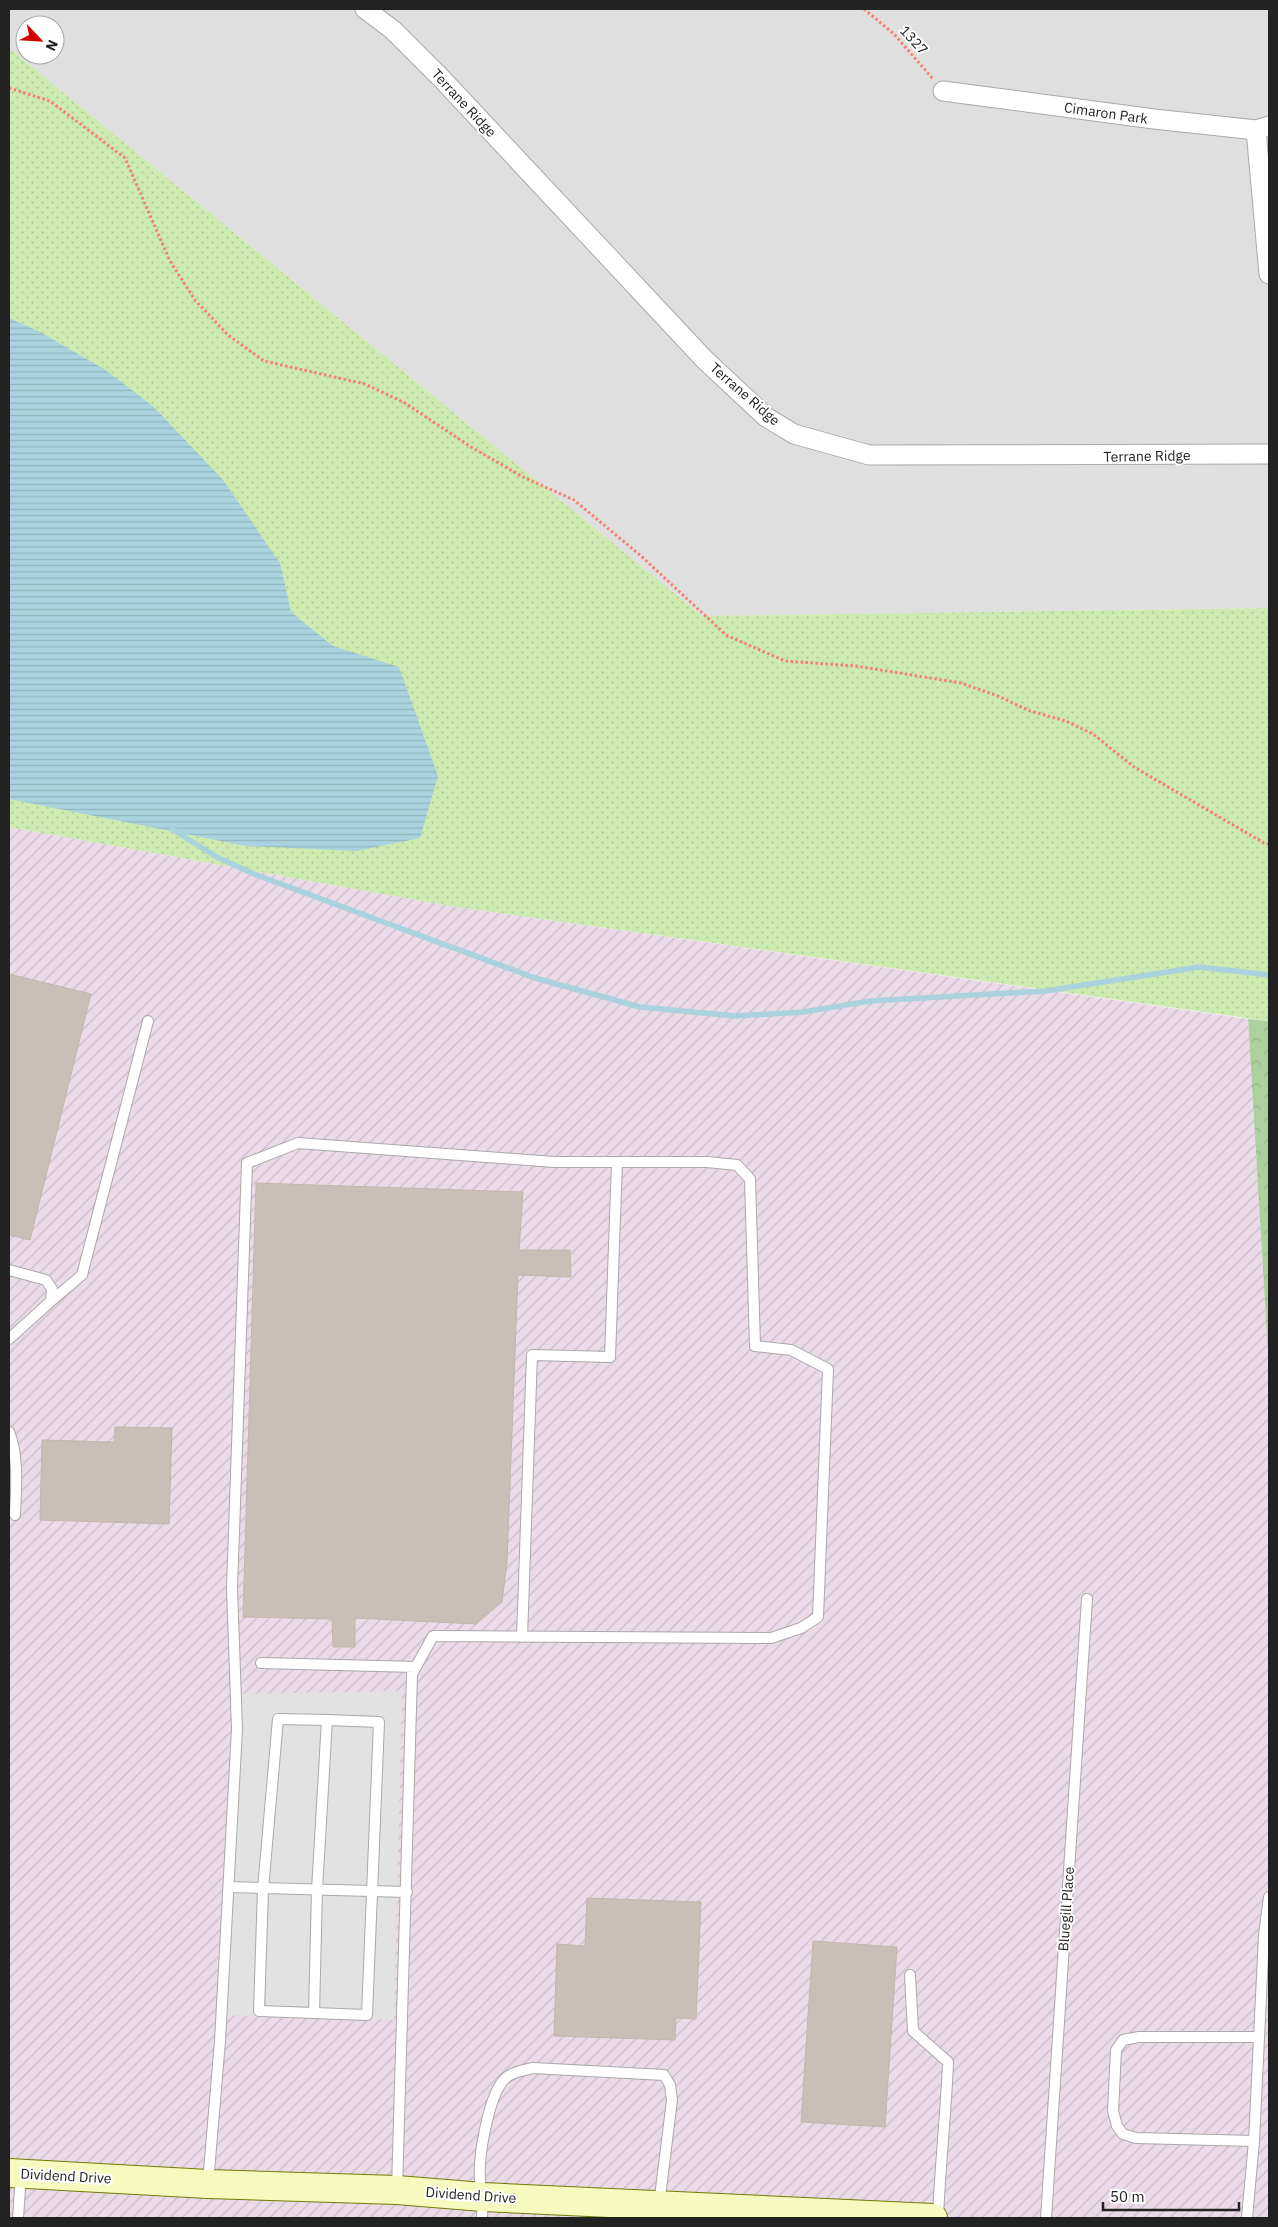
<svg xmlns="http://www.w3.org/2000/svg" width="1278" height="2227" font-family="'IBM Plex Sans',sans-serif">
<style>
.residential{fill:#e0dfdf;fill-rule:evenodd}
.industrial{fill:url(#industrial-furrows)}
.grass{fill:url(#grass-dots)}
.forest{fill:url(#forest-crowns)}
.parking{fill:#e2e2e2}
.water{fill:url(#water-rules)}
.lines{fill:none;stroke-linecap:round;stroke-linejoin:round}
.stream{stroke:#aad3df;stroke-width:5.5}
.building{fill:#c7bfb8;stroke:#c4b6ab}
.lane-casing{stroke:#a9a9a9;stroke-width:12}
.street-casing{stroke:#a9a9a9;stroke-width:21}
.secondary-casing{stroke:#707d05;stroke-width:30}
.path{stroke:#fa8072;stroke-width:3;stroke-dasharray:2.5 2.5;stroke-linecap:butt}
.lane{stroke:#fff;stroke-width:10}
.street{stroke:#fff;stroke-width:19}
.secondary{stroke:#f7fabf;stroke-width:28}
.labels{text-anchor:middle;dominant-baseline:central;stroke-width:4;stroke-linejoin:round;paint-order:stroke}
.street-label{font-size:14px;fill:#222;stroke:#fff}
</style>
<defs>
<pattern id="industrial-furrows" width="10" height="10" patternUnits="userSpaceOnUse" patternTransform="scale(1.25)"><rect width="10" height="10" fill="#ebdbe8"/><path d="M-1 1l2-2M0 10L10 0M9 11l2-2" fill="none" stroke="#c9bcc7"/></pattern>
<pattern id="grass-dots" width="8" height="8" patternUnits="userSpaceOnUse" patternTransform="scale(1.25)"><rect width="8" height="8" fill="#cdebb0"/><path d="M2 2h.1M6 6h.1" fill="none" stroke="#b0c997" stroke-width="1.8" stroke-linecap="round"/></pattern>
<pattern id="forest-crowns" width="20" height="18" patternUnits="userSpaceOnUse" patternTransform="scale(1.25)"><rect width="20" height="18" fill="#add19e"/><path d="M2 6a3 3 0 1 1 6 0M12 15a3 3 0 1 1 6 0" fill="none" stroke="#95b388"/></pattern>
<pattern id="water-rules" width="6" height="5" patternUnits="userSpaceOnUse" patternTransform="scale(1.25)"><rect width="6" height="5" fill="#aad3df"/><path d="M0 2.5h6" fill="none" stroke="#92b5bf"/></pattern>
</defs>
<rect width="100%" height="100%" fill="#f2efe9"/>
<path class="residential" d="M9 9H1269V608L702 616 9 48ZM25 25H55V55H25Z"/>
<path class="industrial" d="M9 827 450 906 1248 1019 1269 1371V2218H9Z"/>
<path class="grass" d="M9 48 702 616 1269 608V1021L450 906 9 827Z"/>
<path class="forest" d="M1248 1019 1269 1021V1371Z"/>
<path class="parking" d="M402 1691 394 2020 226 2015 233 1694Z"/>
<path class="water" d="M9 318 40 332 104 369 154 407 223 480 280 563 291 612 333 646 399 667 438 776 420 838 357 851 246 846 9 799Z"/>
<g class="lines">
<path class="stream" d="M172 829 217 857 254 874 535 978 640 1007 735 1016 803 1012 870 1001 1046 991 1199 967 1269 975"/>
</g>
<path class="building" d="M9 974 91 994 30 1240 9 1235Z
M256 1183 523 1192 519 1250H570L571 1277 518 1275 507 1563 502 1602 476 1624 355 1618V1647H333L332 1619 243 1617Z
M115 1427 172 1428 169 1524 40 1520 42 1440 114 1442Z
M587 1898 701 1902 696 2019 676 2018 675 2040 554 2036 557 1944 585 1946Z
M813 1941 897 1947 885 2127 801 2122Z"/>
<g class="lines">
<defs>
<path id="lane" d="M9 1270 46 1280 52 1289 51 1301 9 1339
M51 1301 82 1275 148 1021
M9 1432C19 1455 16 1491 15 1515
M522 1637 532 1355 610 1357 617 1162
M261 1663 416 1667
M229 1887 407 1892
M910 1975 913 2031 948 2062C946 2114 940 2166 938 2218
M314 2013 259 2011 263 1889 278 1719 327 1720 317 1890 314 2013 367 2015 379 1722 327 1720
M1254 2141 1136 2138 1123 2134 1117 2126 1113 2111 1116 2050 1123 2040 1139 2037H1259
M208 2183 220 2041 237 1729 232 1588 247 1163 298 1143 554 1162H707L737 1165 750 1179 755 1346 791 1350 828 1369 818 1617 801 1628 771 1638 433 1636 412 1674 397 2189
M18 2218 21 2175
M482 2218C483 2203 481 2194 480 2180 478 2157 488 2101 502 2082 508 2073 523 2070 533 2068L664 2075 670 2085 672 2100 659 2205
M1046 2218 1087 1599
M1247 2218 1254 2141 1264 1935 1269 1897"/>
<path id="street" d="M365 9 393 30 441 78 704 359 766 417 794 434 869 455 1269 454
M943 91 1154 119 1256 130 1269 126
M1256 130 1269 274"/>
<path id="secondary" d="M9 2173 208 2184 397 2190 483 2197 933 2218"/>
</defs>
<use href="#lane" class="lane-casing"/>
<use href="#street" class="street-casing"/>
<use href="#secondary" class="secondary-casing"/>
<path class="path" d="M864 9 894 34 933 79
M9 88 50 101 125 158 170 261 195 300 228 335 264 361 365 384 405 403 471 447 523 477 574 500 641 556 726 635 785 661 856 666 961 683 998 696 1030 711 1066 721 1093 734 1134 767 1264 843 1269 844"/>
<use href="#lane" class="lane"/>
<use href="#street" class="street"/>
<use href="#secondary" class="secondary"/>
</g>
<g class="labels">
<g class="street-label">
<text transform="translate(914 40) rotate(47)">1327</text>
<text transform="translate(464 103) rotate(47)">Terrane Ridge</text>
<text transform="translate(1106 113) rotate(8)">Cimaron Park</text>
<text transform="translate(745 394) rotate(41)">Terrane Ridge</text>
<text transform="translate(1147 456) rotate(-1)">Terrane Ridge</text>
<text transform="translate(1066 1909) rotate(-86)">Bluegill Place</text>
<text transform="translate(66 2176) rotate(3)">Dividend Drive</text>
<text transform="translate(471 2195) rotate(4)">Dividend Drive</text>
</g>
</g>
<rect width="1278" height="2227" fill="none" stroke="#222222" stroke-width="20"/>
<g transform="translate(40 40) rotate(115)"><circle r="24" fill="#ffffff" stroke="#a7a7a7"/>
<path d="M0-4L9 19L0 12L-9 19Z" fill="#d40000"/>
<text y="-8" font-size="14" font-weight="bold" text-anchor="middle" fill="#222222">N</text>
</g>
<path d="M1103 2202v8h136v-8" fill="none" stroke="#222222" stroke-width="2.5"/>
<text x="1110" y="2202" font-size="15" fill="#222222" stroke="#ffffff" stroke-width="4" paint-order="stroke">50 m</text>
</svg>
